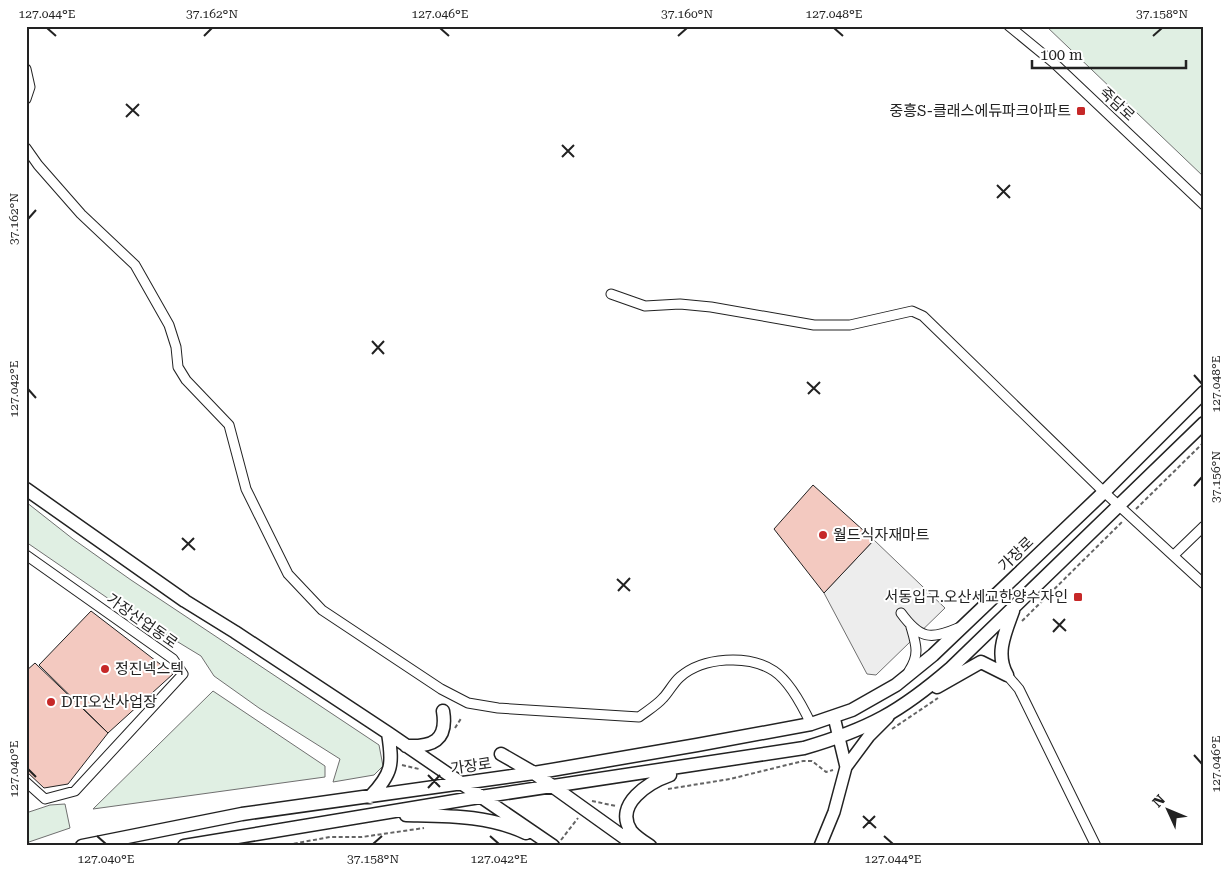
<svg xmlns="http://www.w3.org/2000/svg" width="1230" height="872" font-family="'Roboto Serif','Noto Sans KR',serif">
<style>
.green{fill:#e0efe3;stroke:#6f6f6f}
.parking{fill:#ededed;stroke:#6f6f6f}
.building{fill:#f3c9c0;stroke:#222}
.lines{fill:none;stroke-linecap:round;stroke-linejoin:round}
.minor-casing{stroke:#222;stroke-width:11}
.tertiary-casing{stroke:#222;stroke-width:14}
.secondary-casing{stroke:#222;stroke-width:15}
.path{stroke:#646464;stroke-width:2;stroke-dasharray:4 2.5;stroke-linecap:butt}
.minor{stroke:#fff;stroke-width:9}
.tertiary{stroke:#fff;stroke-width:11}
.secondary{stroke:#fff;stroke-width:12}
.ticks{fill:none;stroke:#222;stroke-width:2}
.poi-dot{fill:#c62828;stroke:#fff;stroke-width:2}
.labels{text-anchor:middle;dominant-baseline:central;stroke-width:4;stroke-linejoin:round;paint-order:stroke}
.street-label{font-size:15px;fill:#222;stroke:#fff}
.poi-label{font-size:15px;fill:#222;stroke:#fff;text-anchor:start}
.neatline{fill:none;stroke:#222;stroke-width:2}
.ticks-label{font-size:12px;text-anchor:middle;fill:#222}
</style>
<rect width="100%" height="100%" fill="#fff"/>
<path class="green" d="M1046 26H1204V177Z
M26 502 73 539 131 580 379 745 383 766 374 775 333 782 340 759 259 708 214 676 201 656 122 608 26 542Z
M213 691 325 766V777L93 809Z
M65 804 70 828 26 843V813L50 805Z"/>
<path class="parking" d="M874 540 945 608 876 675 867 674 824 593Z"/>
<path class="building" d="M813 485 874 540 824 593 774 529Z
M91 611 173 674 108 733 39 665Z
M35 663 108 733 68 784 44 788 26 771V671Z"/>
<g class="lines">
<defs>
<path id="minor" d="M1009 26 1054 63 1204 205
M26 69 30 87 26 99
M26 148 38 165 81 214 135 265 169 325 176 347 178 367 186 380 229 425 246 489 288 574 322 610 441 689 468 703 498 708 639 717C647 711 657 705 663 698 669 692 673 683 680 677 703 657 748 654 774 671 789 681 803 707 811 724
M611 294 645 306 680 304 711 307 814 325H850L912 311 923 316 1104 492 1204 584
M26 555 173 659 183 674 75 791 45 799 26 782
M1174 555 1204 526
M901 613C920 639 930 640 958 628
M909 671C920 655 916 644 911 627
M1007 675 1019 689 1096 846"/>
<path id="tertiary" d="M846 767 869 736 888 717
M820 846 834 812 846 767 834 717"/>
<path id="secondary" d="M26 489 185 601 235 632 388 733 553 846
M1007 675C995 654 1005 633 1013 611
M937 687 981 662 1007 675
M406 746C432 747 448 741 443 711
M501 754 534 773 636 846
M370 797C393 773 393 764 388 733
M406 815C447 816 488 815 526 833
M82 846 242 814 534 773 697 745 811 724 852 710 896 685 933 655 1104 492 1204 392
M184 846 467 799 804 748C869 729 900 712 951 668L1204 423
M650 846C644 842 636 837 631 831 613 804 650 782 670 775"/>
</defs>
<use href="#minor" class="minor-casing"/>
<use href="#tertiary" class="tertiary-casing"/>
<use href="#secondary" class="secondary-casing"/>
<path class="path" d="M1136 509 1204 442
M1022 621 1122 522
M455 728 462 717
M892 729 938 698
M402 765 419 769
M668 789 730 779 803 761H812L826 772 833 770
M592 801 616 806
M561 840 578 818
M281 846 330 837H362L424 828"/>
<use href="#minor" class="minor"/>
<use href="#tertiary" class="tertiary"/>
<use href="#secondary" class="secondary"/>
</g>
<path class="ticks" d="M47 28 56 36M440 28 449 36M834 28 843 36M204 36 212 28M678 36 687 28M1153 36 1162 28M126 104 139 116M126 117 139 104M562 145 574 157M562 157 574 145M997 185 1010 198M997 198 1010 185M28 219 36 210M372 341 384 354M372 354 384 341M1194 375 1202 384M807 382 820 394M28 389 36 398M808 394 820 382M1194 486 1202 477M182 538 195 550M182 550 194 538M617 579 630 591M618 591 630 578M1053 619 1066 631M1053 632 1065 619M1194 755 1202 764M28 769 36 777M428 775 440 787M428 788 440 775M863 816 876 828M863 828 875 816M97 836 106 844M490 836 499 844M884 836 893 844M373 844 382 836"/>
<g class="poi-dot">
<rect x="1076" y="106" width="10" height="10" rx="2.5"/>
<circle cx="823" cy="535" r="5"/>
<rect x="1073" y="592" width="10" height="10" rx="2.5"/>
<circle cx="105" cy="669" r="5"/>
<circle cx="51" cy="702" r="5"/>
</g>
<g class="labels">
<g class="street-label">
<text transform="translate(1117 104) rotate(43)">죽담로</text>
<text transform="translate(1016 554) rotate(-44)">가장로</text>
<text transform="translate(142 621) rotate(35)">가장산업동로</text>
<text transform="translate(471 766) rotate(-8)">가장로</text>
</g>
<g class="poi-label">
<text x="1071" y="111" text-anchor="end">중흥S-클래스에듀파크아파트</text>
<text x="833" y="535">월드식자재마트</text>
<text x="1068" y="597" text-anchor="end">서동입구.오산세교한양수자인</text>
<text x="115" y="669">정진넥스텍</text>
<text x="61" y="702">DTI오산사업장</text>
</g>
</g>
<rect width="1230" height="872" fill="none" stroke="#ffffff" stroke-width="55"/>
<g transform="translate(1168 810) rotate(314)" stroke="#ffffff" stroke-width="4" paint-order="stroke">
<path d="M0-4L9 19L0 12L-9 19Z" fill="#222222"/>
<text y="-8" font-size="14" font-weight="bold" text-anchor="middle" fill="#222222">N</text>
</g>
<path d="M1032 60v8h154v-8" fill="none" stroke="#222222" stroke-width="2.5"/>
<text x="1040" y="60" font-size="15" fill="#222222" stroke="#ffffff" stroke-width="4" paint-order="stroke">100 m</text>
<rect x="28" y="28" width="1174" height="816" class="neatline"/>
<g class="ticks-label">
<text x="47" y="18">127.044°E</text>
<text x="212" y="18">37.162°N</text>
<text x="440" y="18">127.046°E</text>
<text x="687" y="18">37.160°N</text>
<text x="834" y="18">127.048°E</text>
<text x="1162" y="18">37.158°N</text>
<text transform="translate(14 219) rotate(-90)" y="4">37.162°N</text>
<text transform="translate(1216 384) rotate(-90)" y="4">127.048°E</text>
<text transform="translate(14 389) rotate(-90)" y="4">127.042°E</text>
<text transform="translate(1216 477) rotate(-90)" y="4">37.156°N</text>
<text transform="translate(1216 764) rotate(-90)" y="4">127.046°E</text>
<text transform="translate(14 769) rotate(-90)" y="4">127.040°E</text>
<text x="106" y="863">127.040°E</text>
<text x="373" y="863">37.158°N</text>
<text x="499" y="863">127.042°E</text>
<text x="893" y="863">127.044°E</text>
</g>
</svg>
